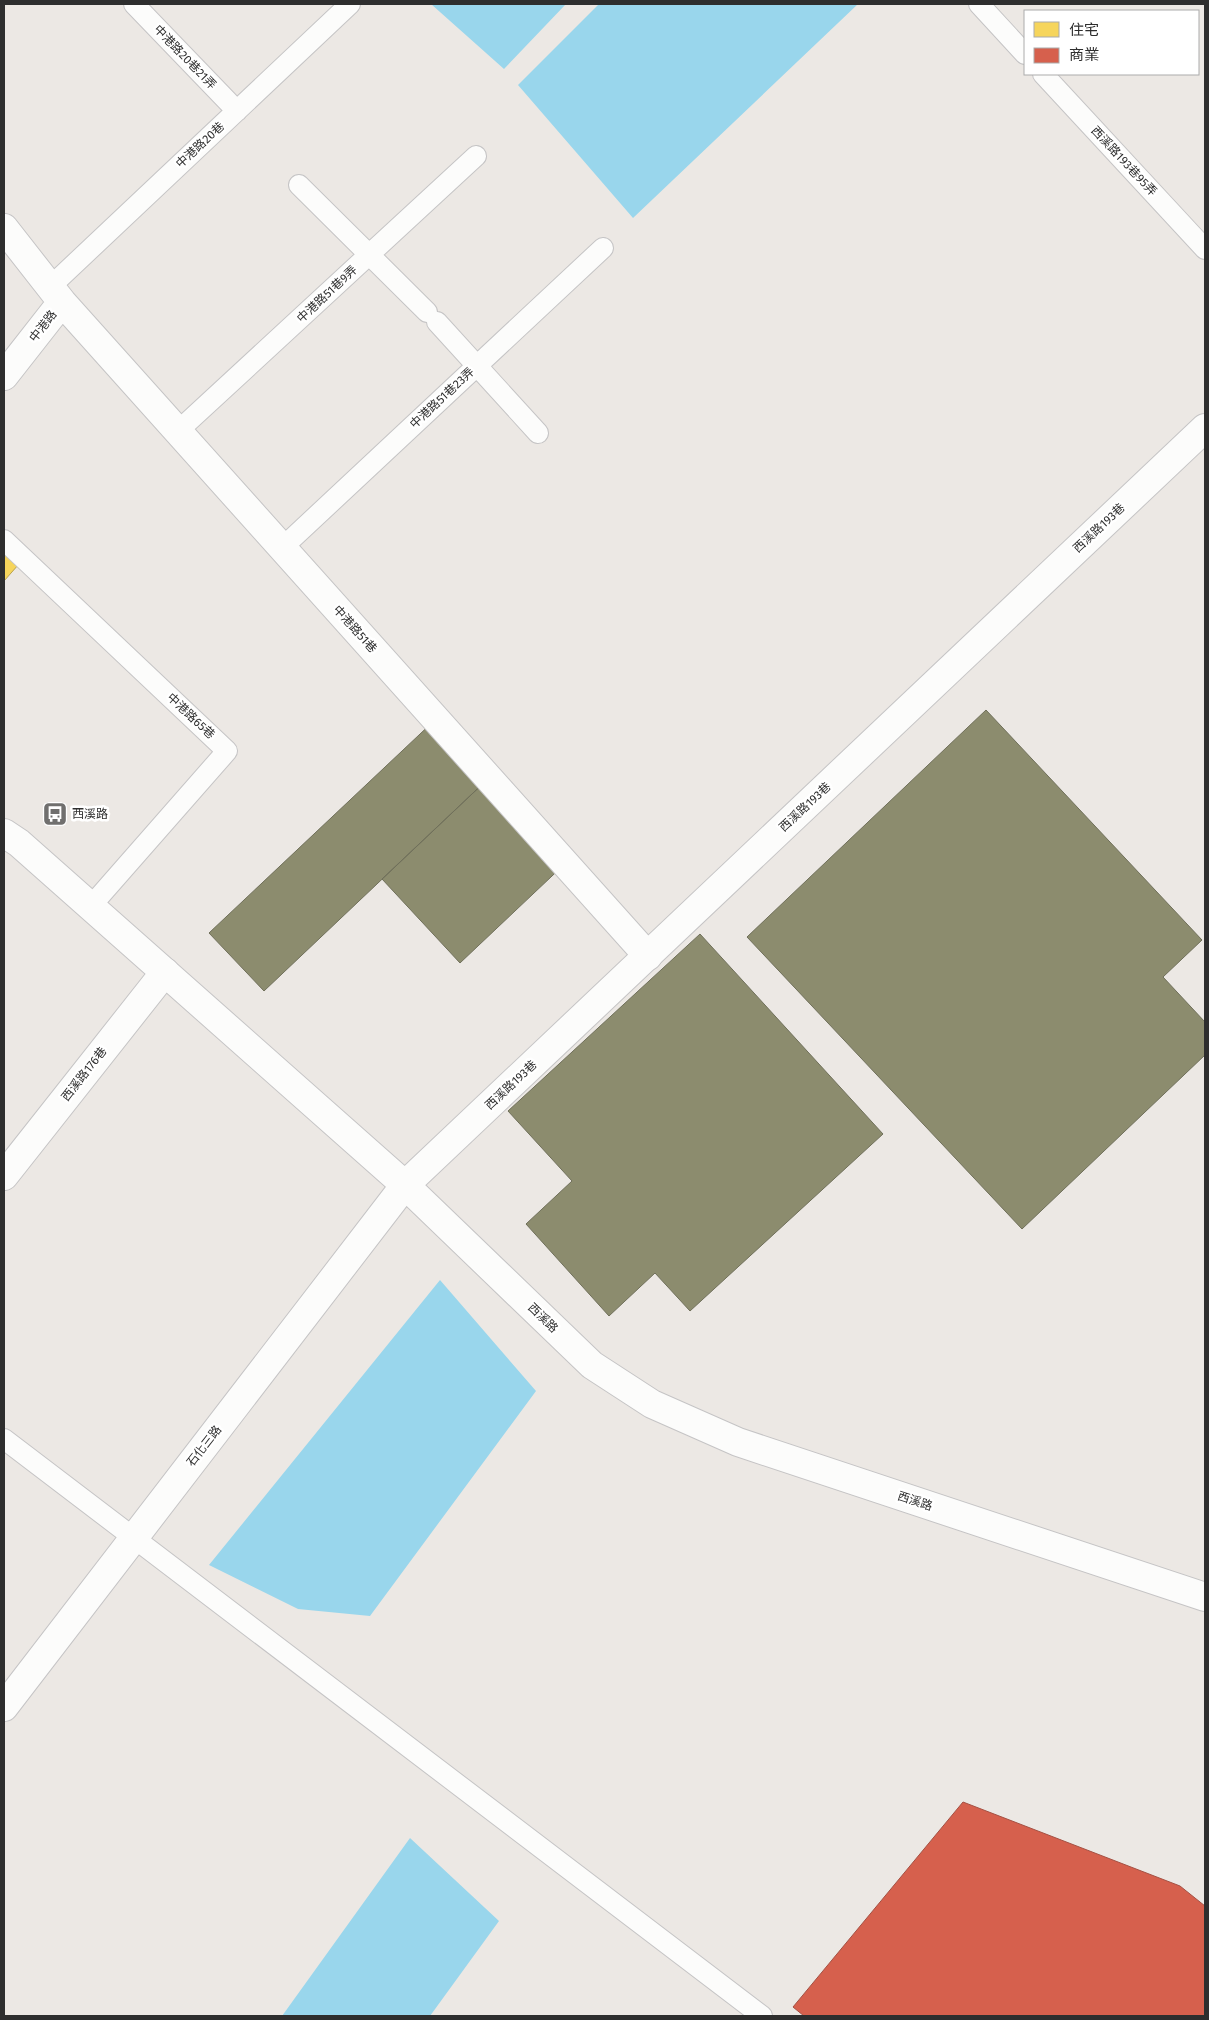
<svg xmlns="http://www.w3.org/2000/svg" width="1209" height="2020" font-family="'Fira Sans','Noto Sans TC',sans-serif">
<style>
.water{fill:#99d6ec}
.homes{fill:#f6d55c;stroke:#baa34e}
.shops{fill:#d6604d;stroke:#a45144}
.industry{fill:#8c8c6e;stroke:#70705b}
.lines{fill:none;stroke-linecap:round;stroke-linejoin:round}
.service-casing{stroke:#c5c4c5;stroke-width:22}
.minor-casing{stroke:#c5c4c5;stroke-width:30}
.tertiary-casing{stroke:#c5c4c5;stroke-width:30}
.service{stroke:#fcfcfb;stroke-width:20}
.minor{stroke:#fcfcfb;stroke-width:28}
.tertiary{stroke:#fcfcfb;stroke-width:28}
.labels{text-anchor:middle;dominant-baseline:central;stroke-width:5;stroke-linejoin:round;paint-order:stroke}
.street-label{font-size:12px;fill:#2e2e2e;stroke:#fff}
.poi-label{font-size:12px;fill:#2e2e2e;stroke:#fff;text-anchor:start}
</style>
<rect width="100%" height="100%" fill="#ece8e4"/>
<path class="water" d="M431 4H566L504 69Z
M599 4H858L633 218 518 85Z
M440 1280 536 1391 370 1616 298 1609 209 1565Z
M410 1838 499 1921 430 2016H282Z"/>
<path class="homes" d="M4 536 26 556 4 581Z"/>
<path class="shops" d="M963 1802 1180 1886 1205 1906V2016H804L793 2007Z"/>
<path class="industry" d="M986 710 1202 940 1163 977 1205 1022V1055L1022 1229 747 937Z
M437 718 491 776 264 991 209 933Z
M491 776 570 859 460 963 382 879Z
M700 934 883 1134 690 1311 655 1273 609 1316 526 1224 572 1181 508 1111Z"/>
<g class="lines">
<defs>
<path id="service" d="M134 4 237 111
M979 4 1025 54
M1043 74 1205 249
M299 185 427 312
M50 287 350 4
M437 322 538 433
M178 431 476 156
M4 540 227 751 91 906
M282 548 603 248
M4 1439 762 2016"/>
<path id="minor" d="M4 228 62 302 648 956
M4 376 62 302
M4 1176 165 972
M4 1707 405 1185"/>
<path id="tertiary" d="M4 833 19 843 405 1185 592 1365 652 1404 738 1442 1205 1597
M405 1185 1205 428"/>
</defs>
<use href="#service" class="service-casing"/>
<use href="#minor" class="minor-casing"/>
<use href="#tertiary" class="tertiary-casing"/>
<use href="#service" class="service"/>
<use href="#minor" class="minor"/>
<use href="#tertiary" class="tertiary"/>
</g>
<defs>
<symbol id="bus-square" viewBox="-11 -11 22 22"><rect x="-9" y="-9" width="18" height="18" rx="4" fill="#706f6e" stroke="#fff"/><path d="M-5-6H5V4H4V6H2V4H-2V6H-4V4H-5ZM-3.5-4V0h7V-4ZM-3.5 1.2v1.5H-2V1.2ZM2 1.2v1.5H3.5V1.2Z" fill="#fff"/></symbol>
</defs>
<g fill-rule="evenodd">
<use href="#bus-square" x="41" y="800" width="28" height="28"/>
</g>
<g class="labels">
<g class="street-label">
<text transform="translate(185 57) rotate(46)">中港路20巷21弄</text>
<text transform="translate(200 145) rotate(-43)">中港路20巷</text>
<text transform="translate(1124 161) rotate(47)">西溪路193巷95弄</text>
<text transform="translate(327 294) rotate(-43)">中港路51巷9弄</text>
<text transform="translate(43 326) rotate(-52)">中港路</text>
<text transform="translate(442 398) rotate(-43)">中港路51巷23弄</text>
<text transform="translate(1099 528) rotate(-43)">西溪路193巷</text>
<text transform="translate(355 629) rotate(48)">中港路51巷</text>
<text transform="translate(191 716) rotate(43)">中港路65巷</text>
<text transform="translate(805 807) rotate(-43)">西溪路193巷</text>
<text transform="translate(84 1074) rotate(-52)">西溪路176巷</text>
<text transform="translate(511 1085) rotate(-43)">西溪路193巷</text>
<text transform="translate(543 1318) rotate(44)">西溪路</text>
<text transform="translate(204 1446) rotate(-52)">石化三路</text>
<text transform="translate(915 1501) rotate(18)">西溪路</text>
</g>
<g class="poi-label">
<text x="72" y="814">西溪路</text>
</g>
</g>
<rect width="1209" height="2020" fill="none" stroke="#2e2e2e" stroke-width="10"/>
<rect x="1024" y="10" width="175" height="65" fill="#ffffff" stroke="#ababab"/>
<rect x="1034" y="22" width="25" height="15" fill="#f6d55c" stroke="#ababab"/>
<text x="1069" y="35" font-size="15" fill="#2e2e2e">住宅</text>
<rect x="1034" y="48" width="25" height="15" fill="#d6604d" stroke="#ababab"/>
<text x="1069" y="60" font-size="15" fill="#2e2e2e">商業</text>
</svg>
